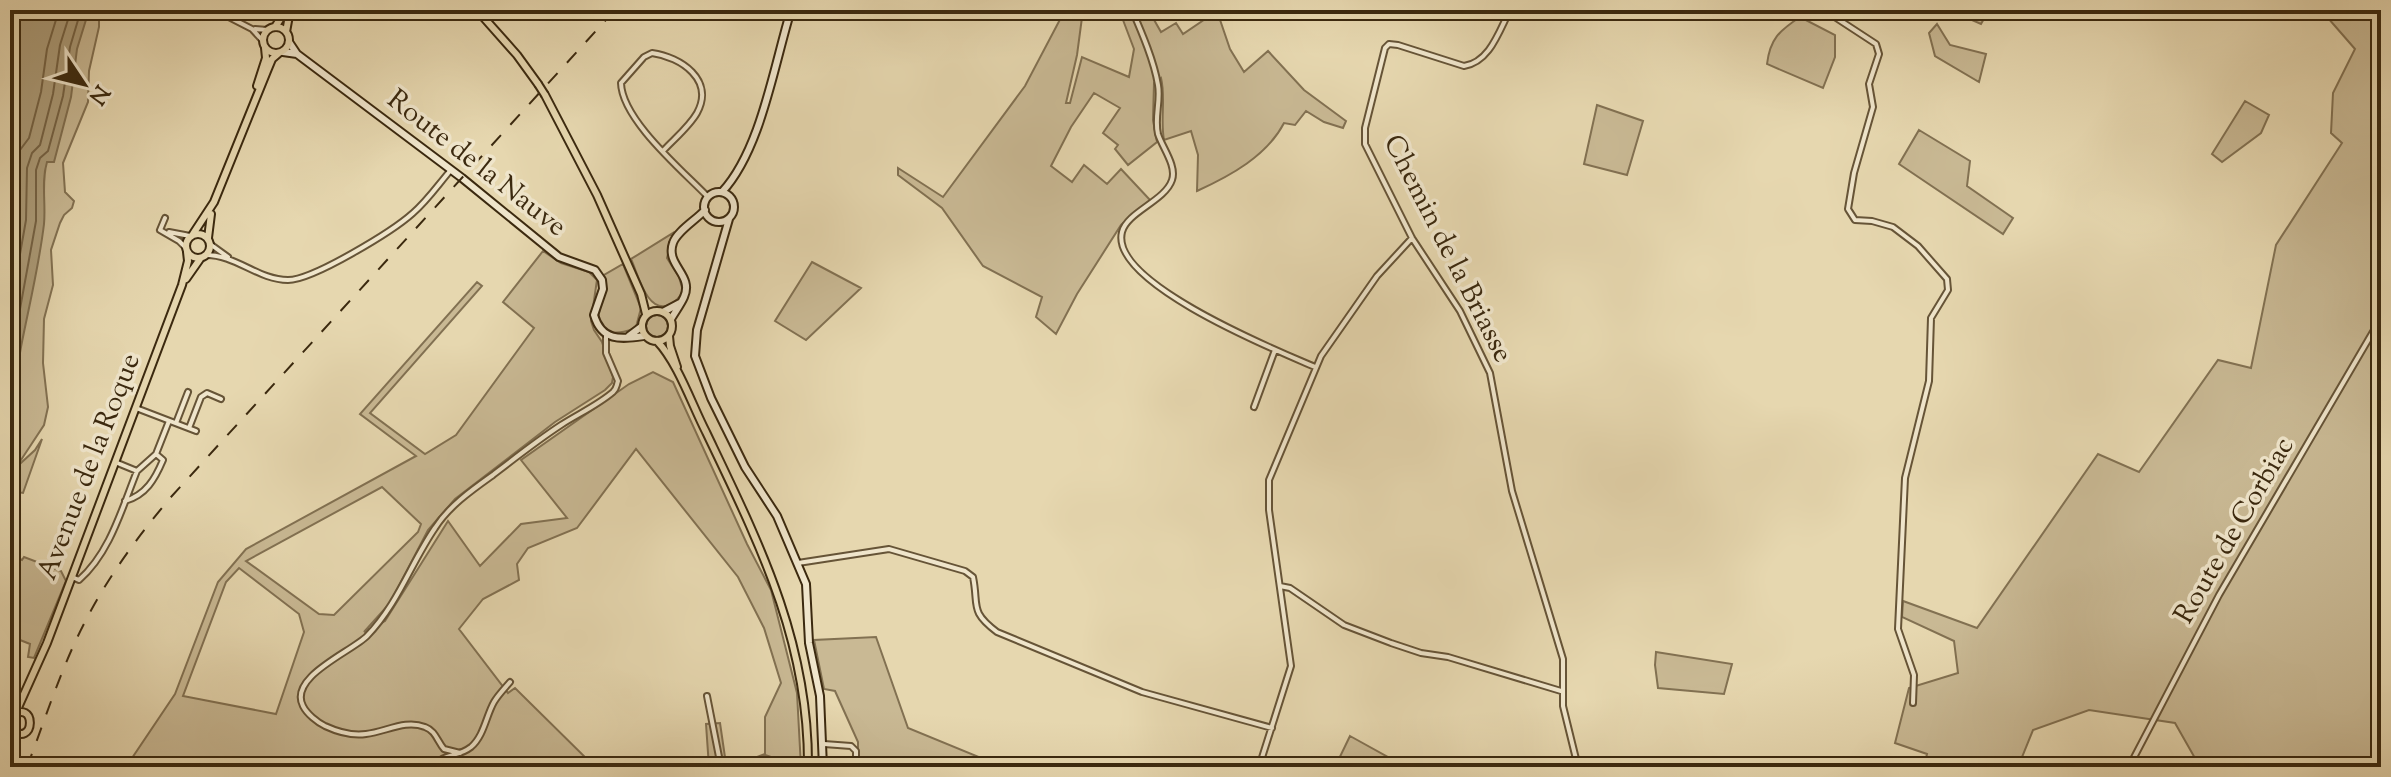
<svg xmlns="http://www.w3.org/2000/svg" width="2391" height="777" font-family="'Sorts Mill Goudy',serif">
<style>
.green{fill:#c9b994;stroke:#827152;stroke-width:2;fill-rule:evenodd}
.water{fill:#ac9c79;stroke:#7f6e4f;stroke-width:2}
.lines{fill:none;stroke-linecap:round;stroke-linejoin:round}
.shore{stroke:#746244;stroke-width:2}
.street-casing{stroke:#665437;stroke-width:8}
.secondary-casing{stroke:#3b290f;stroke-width:10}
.primary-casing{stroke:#3b290f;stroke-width:10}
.street{stroke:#efe5cb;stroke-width:4}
.secondary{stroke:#efe5cb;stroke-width:6}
.primary{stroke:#e6d7af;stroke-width:6}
.rail{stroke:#3b290f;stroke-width:2;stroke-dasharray:14 14;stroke-linecap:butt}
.primary-bridge-casing{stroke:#3b290f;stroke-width:10;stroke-linecap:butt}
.primary-bridge{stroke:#e6d7af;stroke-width:6}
.labels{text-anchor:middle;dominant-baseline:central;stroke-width:7;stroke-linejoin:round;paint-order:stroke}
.street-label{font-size:28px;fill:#3b290f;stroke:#efe5cb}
</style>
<rect width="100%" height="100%" fill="#e6d7af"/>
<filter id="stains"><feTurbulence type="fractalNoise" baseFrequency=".0025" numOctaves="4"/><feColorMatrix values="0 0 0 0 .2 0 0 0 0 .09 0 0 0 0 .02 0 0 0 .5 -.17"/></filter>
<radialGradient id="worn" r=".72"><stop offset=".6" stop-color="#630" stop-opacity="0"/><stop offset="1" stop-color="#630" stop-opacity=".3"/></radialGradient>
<path class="green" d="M61 10H99V27L89 71 88 102 63 163 65 192 74 201 72 208 64 215 60 223 51 250 53 285 44 319 43 363 48 407 44 425 21 460 10 463V353Z
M1065 10H1083L1077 55 1066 103H1070L1082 57 1129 77 1134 49 1123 20 1136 11 1140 19 1147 15 1153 18 1161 32 1176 23 1183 34 1217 11 1230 49 1244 72 1268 51 1304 90 1346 121 1343 128 1324 122 1306 111 1295 125 1284 123C1267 156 1230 176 1197 191L1198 155 1191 131 1164 140C1160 119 1166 98 1161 78L1154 83 1153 120 1157 142 1128 165 1115 149 1118 145 1103 133 1120 108 1094 93 1071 127 1051 166 1072 182 1084 165 1107 184 1121 169 1150 200 1121 225 1077 294 1056 334 1036 317 1042 297 983 266 942 208 898 175V168L943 197 1025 86Z
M1949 10H1989L1981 24Z
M2321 10H2381V767H2200L2175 723 2089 710 2033 730 2018 767H1924L1927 754 1895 743 1909 688 1958 673 1954 641 1902 617 1903 601 1977 628 2098 454 2139 472 2218 360 2251 368 2276 245 2342 143 2331 133 2333 93 2355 49Z
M1800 17 1835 35V57L1823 88 1767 64C1770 39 1779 31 1800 17Z
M1937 24 1950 45 1986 54 1979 82 1935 56 1929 33Z
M2245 101 2269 115 2261 133 2222 162 2212 154Z
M1597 105 1643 121 1627 175 1584 164Z
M1919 130 1970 161 1967 186 2013 218 2003 234 1899 164Z
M673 233 667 258 679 277 683 291C679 298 676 302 669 305 647 314 638 274 631 259Z
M543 251 561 263 589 272 597 280 591 321 594 330 602 342 613 377 612 383 605 390 555 422 455 499 428 530 390 603 364 632 385 621 448 521 480 566 521 524 567 518 521 460 629 384 653 372 673 382 747 544 771 590 797 693 801 767H788L783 761 765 755V766L744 767V762L765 754V717L781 683 764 628 738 577 636 449 577 528 528 548 517 564 519 580 483 599 459 629 508 693 515 688 595 767H126L175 694 218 582 246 549 416 456 360 414 477 282 482 286 370 413 425 454 456 435 534 328 503 302ZM382 487 421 524 418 532 334 615 319 614 246 561ZM239 568 299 614 304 632 276 714 183 696 226 582Z
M812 262 861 288 806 340 775 321Z
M623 264 641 308 636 327C622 336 596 336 599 313 601 296 610 295 604 275Z
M646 326a11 11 0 1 1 22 0a11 11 0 1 1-22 0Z
M42 439 23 493 10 491V473L35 450Z
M10 555 22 560 24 557 61 571 66 581 34 658 28 657 30 644 10 636Z
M876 637 908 728 1003 767H858V742L835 691 824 689 814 640Z
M1656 652 1732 664 1724 694 1658 688 1655 665Z
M720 723 726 764 709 767 706 724Z
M1350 736 1406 767H1335Z"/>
<path class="water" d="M10 10H89L77 49 71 97 54 162H47C41 182 46 203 44 224 39 266 29 306 21 347 17 367 19 384 10 402Z"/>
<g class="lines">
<path class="shore" d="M10 248 14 219 15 165 20 150 29 138 41 92 47 49 59 10
M10 311 26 220 27 168 32 153 40 145 53 94 60 45 71 10
M10 364 36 221V170L40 158 48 151 63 96 70 47 81 10"/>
<defs>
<path id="street" d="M215 10 252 29 263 41
M1132 10C1142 33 1154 61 1158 85 1161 101 1154 118 1158 134 1162 147 1177 166 1172 180 1165 201 1127 212 1122 232 1109 283 1278 351 1315 367
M1510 10C1499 31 1490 62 1464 66L1398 45 1389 44 1385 48 1365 128V144L1412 238 1460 311 1490 373 1512 491 1563 659V706L1578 767
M1824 10 1876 44 1879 54 1869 84 1873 107 1854 173 1848 209 1855 220 1872 221 1893 227 1918 246 1947 279 1948 290 1931 318 1929 381 1905 478 1898 629 1914 675 1913 703
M255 29 268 30
M663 151C674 139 689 127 697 113 715 80 681 57 652 53L644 57 621 83C622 120 683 171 708 197
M160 230 179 241 186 248
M160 230 165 218
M169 232 190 236
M210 244 228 257
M205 255C235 254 258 280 288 280 313 280 393 231 413 213 427 201 438 185 450 171
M1254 407 1275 350
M136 408 196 431
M176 423 188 392
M189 428 201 397 207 393 221 399
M115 462 137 471 156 454 169 421
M125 501C146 495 155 479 163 460L156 454
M798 563 889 549 965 571 973 577C979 606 969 611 997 632L1142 692 1272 728
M72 577 79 580C110 553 122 508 137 471
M1280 586 1290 588 1344 625 1391 643 1421 653 1448 657 1561 691
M707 696 721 767
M824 744 851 746 856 751V767
M460 753 444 749C437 741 436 731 425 727 405 719 386 732 366 734 352 736 338 732 325 726 317 722 307 714 303 706 288 677 351 652 367 636 398 604 411 563 435 528 449 506 472 490 493 475 515 458 538 440 561 425 578 414 598 405 613 392 617 388 616 387 618 381L606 353V336
M432 767C445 752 457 758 471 747 484 736 486 716 494 702 498 695 505 688 510 682
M748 767C760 759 772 756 784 767
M1259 767 1291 666 1269 510V480L1321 356 1377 276 1412 238
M2129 767 2219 595 2381 318"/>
<path id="secondary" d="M289 42 297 54 462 178 559 257 595 270 602 280 603 289 594 315C602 342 621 339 644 336
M283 52 297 54
M722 192C761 150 774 65 791 10
M704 207a15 15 0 1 1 30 0a15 15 0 1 1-30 0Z
M729 219 697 330 695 356 711 398 745 467 777 516 806 584 809 643 820 696 823 767
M663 312 680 303
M671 319C675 312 681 304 684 297 694 275 665 265 673 243 677 231 696 220 705 210
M629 336 641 327"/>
<path id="primary" d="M477 10 517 55 538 84
M263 40a13 13 0 1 1 26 0a13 13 0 1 1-26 0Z
M275 27 286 10
M286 32 290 10
M257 86 266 58 265 48
M545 95 597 195 641 294 646 314
M186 246a12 12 0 1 1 24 0a12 12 0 1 1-24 0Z
M193 234 214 202 267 71 272 59 279 53
M208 238 211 214
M186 279 200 259
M642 326a15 15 0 1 1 30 0a15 15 0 1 1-30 0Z
M669 336 670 346 677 367
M657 341C678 363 692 405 706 432 759 543 809 641 808 767
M16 712 47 643 182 285 188 261 187 252
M10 717C37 696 36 750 10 729"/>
</defs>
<use href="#street" class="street-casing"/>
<use href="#secondary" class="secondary-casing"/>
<use href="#primary" class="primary-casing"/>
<use href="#street" class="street"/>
<use href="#secondary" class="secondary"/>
<use href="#primary" class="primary"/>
<path class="rail" d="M27 767C46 717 62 665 87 618 110 574 139 535 171 497L615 10"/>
<defs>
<path id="primary-bridge" d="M538 84 545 95"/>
</defs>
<use href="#primary-bridge" class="primary-bridge-casing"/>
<use href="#primary-bridge" class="primary-bridge"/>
</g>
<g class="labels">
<g class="street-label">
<text transform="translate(476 164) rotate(38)">Route de la Nauve</text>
<text transform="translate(1447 249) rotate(63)">Chemin de la Briasse</text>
<text transform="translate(90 467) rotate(-69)">Avenue de la Roque</text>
<text transform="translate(2235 531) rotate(-60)">Route de Corbiac</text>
</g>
</g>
<rect width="2391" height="777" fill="none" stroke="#e6d7af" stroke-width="40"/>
<rect x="12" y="12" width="2367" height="753" fill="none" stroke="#3b290f" stroke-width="4"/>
<rect x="20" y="20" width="2351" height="737" fill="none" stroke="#3b290f" stroke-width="2"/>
<g transform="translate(84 84) rotate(125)" stroke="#efe5cb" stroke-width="6" paint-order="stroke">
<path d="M0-6L14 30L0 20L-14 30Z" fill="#3b290f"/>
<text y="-12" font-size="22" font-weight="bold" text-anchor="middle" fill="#3b290f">N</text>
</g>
<rect width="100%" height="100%" filter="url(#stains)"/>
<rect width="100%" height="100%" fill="url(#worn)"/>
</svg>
